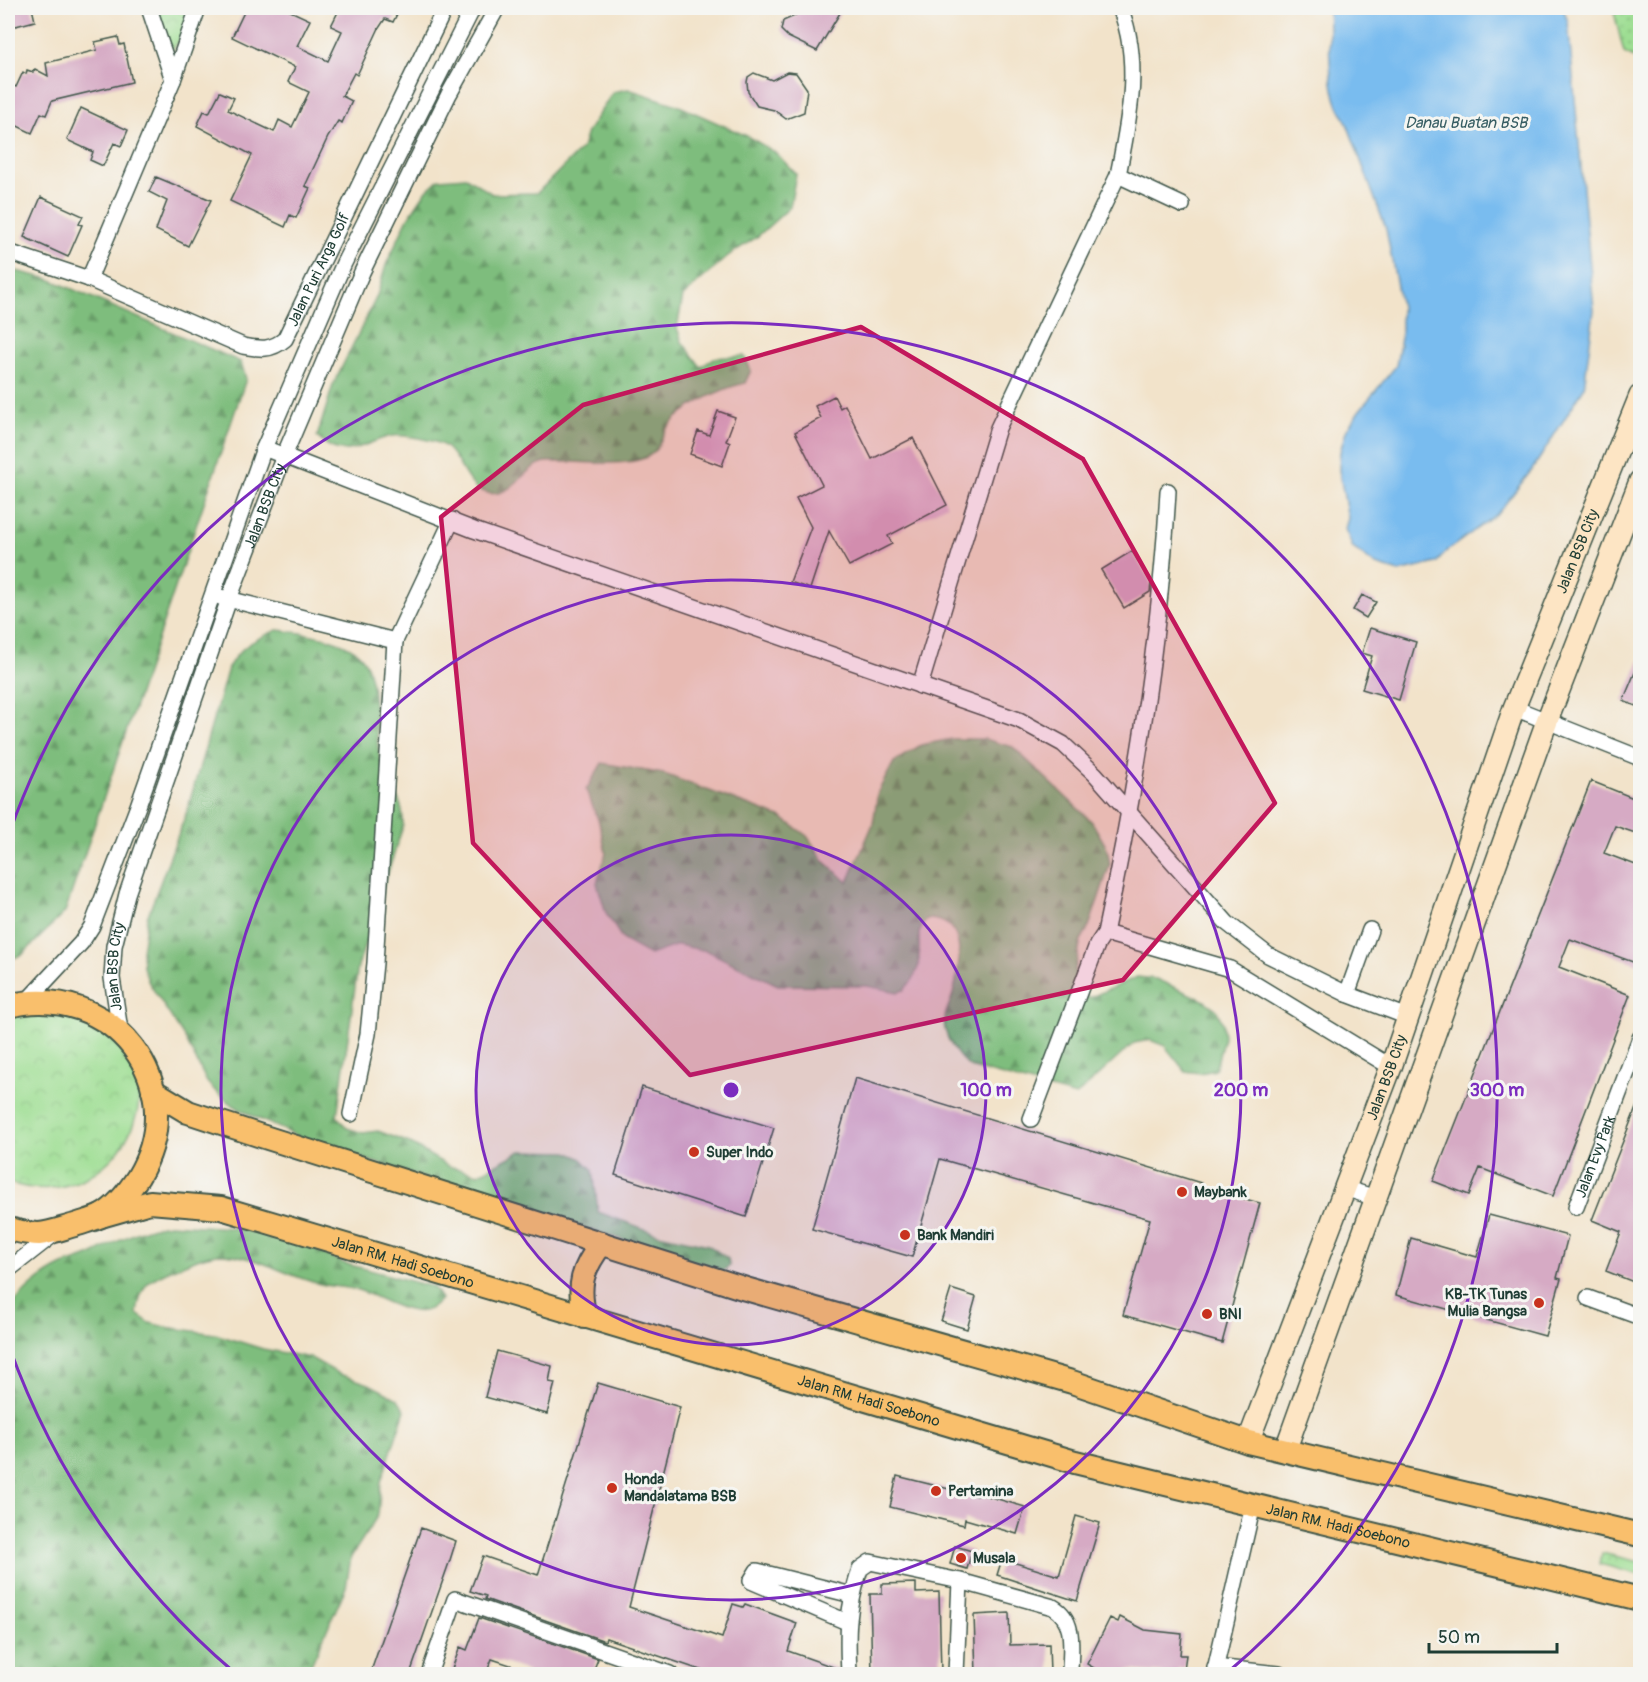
<svg xmlns="http://www.w3.org/2000/svg" width="1648" height="1682" font-family="Pangolin,sans-serif">
<style>
.grass{fill:url(#grass-dots);stroke:#5e8e64;stroke-width:1.5}
.forest{fill:url(#forest-firs);stroke:#4e7d58;stroke-width:1.5}
.park{fill:url(#park-crowns);stroke:#5e8e64;stroke-width:1.5}
.water{fill:#79bcef;stroke:#4c7c92;stroke-width:1.5}
.building{fill:#d6aac4}
.lines{fill:none;stroke-linecap:round;stroke-linejoin:round}
.street-casing{stroke:#3f564a;stroke-width:18}
.secondary-casing{stroke:#3f564a;stroke-width:24}
.primary-casing{stroke:#3f564a;stroke-width:26}
.street{stroke:#fff;stroke-width:15}
.secondary{stroke:#fde5c4;stroke-width:21}
.primary{stroke:#f9bf6c;stroke-width:22}
.marked{fill:#c2185b;fill-opacity:0.2;stroke:#c2185b;stroke-width:4.5;stroke-linejoin:round}
.ring{fill:none;stroke:#7b2cbf;stroke-width:3}
.poi-dot{fill:#c8321e;stroke:#f6f6f2;stroke-width:2}
.labels{text-anchor:middle;dominant-baseline:central;stroke-width:6;stroke-linejoin:round;paint-order:stroke}
.street-label{font-size:15px;fill:#1f3d34;stroke:#f6f6f2}
.poi-label{font-size:15px;font-weight:bold;fill:#1f3d34;stroke:#f6f6f2;text-anchor:start}
.water-label{font-size:16px;font-style:italic;fill:#365d63;stroke:#f6f6f2}
.centre{fill:#7b2cbf;stroke:#f6f6f2;stroke-width:3}
.ring-label{font-size:18px;text-anchor:middle;font-weight:bold;fill:#7b2cbf;stroke:#f6f6f2;stroke-width:6;stroke-linejoin:round;paint-order:stroke}
</style>
<defs>
<pattern id="grass-dots" width="8" height="8" patternUnits="userSpaceOnUse" patternTransform="scale(1.5)"><rect width="8" height="8" fill="#9ede93"/><path d="M2 2h.1M6 6h.1" fill="none" stroke="#88bf7f" stroke-width="1.8" stroke-linecap="round"/></pattern>
<pattern id="forest-firs" width="22" height="20" patternUnits="userSpaceOnUse" patternTransform="scale(1.5)"><rect width="22" height="20" fill="#7ebd7d"/><path d="M5 1l3.5 6h-7zM16 11l3.5 6h-7z" fill="#679b67"/></pattern>
<pattern id="park-crowns" width="20" height="18" patternUnits="userSpaceOnUse" patternTransform="scale(1.5)"><rect width="20" height="18" fill="#9ede93"/><path d="M2 6a3 3 0 1 1 6 0M12 15a3 3 0 1 1 6 0" fill="none" stroke="#88bf7f"/></pattern>
</defs>
<rect width="100%" height="100%" fill="#f6f6f2"/>
<filter id="ink" filterUnits="userSpaceOnUse"><feTurbulence type="fractalNoise" baseFrequency=".0167" numOctaves="2"/><feDisplacementMap in="SourceGraphic" scale="12" xChannelSelector="R" yChannelSelector="G"/><feConvolveMatrix kernelMatrix="1 2 1 2 8 2 1 2 1" color-interpolation-filters="sRGB"/></filter>
<filter id="wash" filterUnits="userSpaceOnUse"><feTurbulence type="fractalNoise" baseFrequency=".008" numOctaves="4" result="noise"/><feDisplacementMap in="SourceGraphic" scale="24" xChannelSelector="R" yChannelSelector="G"/><feGaussianBlur stdDeviation="1.35" result="paint"/><feColorMatrix in="noise" values="0 0 0 0 0 0 0 0 0 0 0 0 0 0 0 0 0 1.4 0 .05"/><feComposite in="paint" operator="in"/></filter>
<g filter="url(#wash)">
<rect width="100%" height="100%" fill="#f2e3ca"/>
<path class="grass" d="M1613 8H1640V61L1624 53Z"/>
<path class="forest" d="M628 89 677 105 749 137 776 153 796 174 790 207 757 237 729 255 683 296 677 328 682 342 701 367 714 358 744 356 751 370 745 383C719 389 683 407 667 428 660 437 661 448 650 455 630 468 584 461 560 462 555 462 547 461 542 463 522 469 512 498 488 493 465 489 462 460 446 447 437 440 417 438 406 436 373 430 350 470 317 437L333 385 377 296 386 265 408 218 427 190 439 179 466 177 492 194 537 193 582 148 587 132 613 92Z
M8 269 49 279 241 362 246 379 65 912 22 955 8 960Z
M277 630C303 633 356 638 367 666 376 688 374 732 380 758 386 788 404 793 403 826L358 966 337 1116 347 1128 363 1133 378 1131 407 1142 448 1166 478 1174 521 1151 568 1152 582 1159 593 1170 598 1212 658 1234 708 1245 728 1259 729 1266 723 1271 307 1141C272 1122 233 1114 207 1082L186 1040 149 983 143 967 142 951 147 918 187 811 228 668C240 646 254 640 277 630Z
M952 739H984L1013 747 1092 822 1107 848 1110 864 1089 927 1081 940 1075 970 1077 987 1089 998 1137 977 1156 979 1203 1000 1216 1009 1223 1024 1224 1038 1215 1070 1200 1073 1185 1071 1165 1046 1150 1040 1134 1043 1076 1096 970 1067C958 1057 949 1044 945 1029 942 1016 950 1005 953 994 961 963 968 918 926 919L919 933V965L913 979 904 990 898 992 867 986 778 985 707 951 678 945 650 955 623 940 606 913 597 883 606 853 599 822 586 790 602 763 664 774 782 818 807 836 824 861 848 882 873 824 878 792 894 762 921 745Z
M170 1224 234 1228 282 1238 314 1249 343 1263 433 1287 441 1299C433 1308 426 1313 414 1311 393 1308 377 1296 358 1290 343 1286 327 1287 313 1282 281 1273 255 1255 221 1254 205 1254 188 1263 173 1269 147 1280 140 1285 137 1314L150 1323 165 1327 215 1334 263 1349 311 1358 339 1374 369 1384 398 1399 405 1410 381 1482 378 1515 351 1557 346 1587 307 1674H8V1313C18 1294 43 1274 63 1265 73 1261 83 1259 93 1254 118 1241 142 1227 170 1224Z"/>
<path class="park" d="M157 8H191L181 38 172 50C163 39 163 21 157 8Z
M43 994 132 1052C137 1074 143 1094 136 1116 121 1171 61 1203 8 1182V1000Z
M1602 1553 1640 1562V1575L1600 1564Z"/>
<path class="water" d="M1328 8H1563L1568 22 1594 310 1584 388 1534 467 1498 513 1448 550 1436 563 1399 572 1376 565 1353 548 1345 529 1348 518 1339 470 1340 452 1346 431 1359 411 1396 366 1401 338V307L1386 229 1345 118C1325 94 1331 38 1328 8Z"/>
<g id="blocks">
<path class="building" d="M8 8H32L35 21 8 28Z
M246 8H284L310 20 297 46 328 61 342 31 331 26 340 8H400L393 22 385 19 379 28 357 75 354 73 342 96 352 101 342 123 338 121 328 137 305 186 310 188 296 218 290 215 285 227 230 201 252 155 197 126 204 111 209 113 220 92 234 98 228 110 274 132 279 120 292 127 309 92 288 82 295 67 232 37Z
M800 8H843L817 51 788 37 781 30 783 21 795 16Z
M118 37 120 45 124 44 132 82 52 101 46 115 41 113 32 133 11 123 13 118 8 115V83L16 87 23 72 26 74 27 70 33 72 35 69 48 76 46 63 97 50 95 42Z
M787 72 796 73 807 89 804 112 786 119 774 110 757 106 748 92 747 82 748 77 754 73 772 80Z
M81 108 128 130 121 146 114 143 103 166 90 160 93 152 67 140Z
M156 177 211 200 188 246 156 230 167 201 149 192Z
M41 197 83 216 79 224 82 225 68 257 24 237Z
M834 396 840 408 845 405 872 459 913 438 947 505 888 536 892 544 849 566 829 531 810 589 790 582 811 527 796 498 822 485 795 432 821 418 815 406Z
M718 411 735 417 726 441 730 443 722 466 690 454 698 431 709 435Z
M1132 551 1151 582 1150 592 1124 608 1101 570Z
M1362 595 1376 602 1366 618 1353 610Z
M1370 628 1416 642 1399 700 1362 689 1372 656 1362 653Z
M1641 658V708L1623 701Z
M1591 781 1641 801V835L1615 826 1604 853 1641 867V965L1570 939 1559 967 1630 995 1553 1196 1480 1168 1469 1195 1433 1181Z
M855 1078 1201 1183 1200 1187 1260 1203 1222 1343 1123 1315 1150 1219 940 1159 912 1257 812 1229Z
M642 1087 774 1128 746 1217 615 1175Z
M1640 1098H1641V1285L1606 1271 1621 1232 1592 1220Z
M1489 1215 1568 1236 1557 1278 1561 1279 1545 1336 1396 1295 1411 1238 1477 1257Z
M951 1289 976 1297 967 1329 941 1321Z
M497 1351 552 1366 549 1382 555 1383 547 1414 485 1397Z
M598 1383 680 1407 629 1607 722 1638 733 1604 743 1607 745 1604 797 1623 788 1651 839 1669V1674H712L606 1638 605 1641 485 1599 486 1596 470 1591 483 1556 538 1575Z
M897 1476 977 1496V1493L1025 1507 1017 1534 965 1519 964 1525 890 1507Z
M1076 1516 1100 1523 1077 1601 997 1575 1002 1559 1059 1576Z
M421 1528 456 1541 450 1560 410 1674H370Z
M955 1546 972 1551 967 1569 950 1564Z
M916 1583V1593L939 1592 941 1674H872L870 1594H882V1584Z
M1009 1613 1010 1645 1049 1644 1050 1674H976L974 1615Z
M1120 1617 1145 1630 1182 1634 1180 1655H1186L1184 1669 1178 1668 1177 1674 1128 1670 1126 1674H1091L1094 1668 1087 1664 1110 1618 1118 1622Z
M479 1618 598 1659 592 1674H526L528 1671 492 1659 486 1674H450L460 1647 467 1650Z"/>
</g>
</g>
<g filter="url(#ink)">
<use href="#blocks" fill-opacity="0" stroke="#3f564a" stroke-width="1.5"/>
<g class="lines">
<defs>
<g id="street">
<path d="M149 8 173 80"/>
<path d="M1118 175C1129 120 1142 61 1120 8"/>
<path id="s1" d="M8 252 89 279 243 346C260 349 271 351 285 339L445 8"/>
<path d="M89 279 173 80 198 8"/>
<path d="M264 448 474 530 1019 720 1063 744 1095 774 1227 923 1268 955 1347 994 1408 1017"/>
<path d="M220 597 395 641 452 520"/>
<path d="M920 686 998 428 1118 175 1182 205"/>
<path d="M1514 708 1640 758"/>
<path d="M1105 933 1230 969 1391 1067"/>
<path d="M1347 994 1370 930"/>
<path d="M27 1001 81 943 92 926 138 806 264 448 344 263 473 8"/>
<path id="s2" d="M120 1030 112 978 114 946 127 894 229 599 284 456 362 272 449 94 497 8"/>
<path d="M351 1114 368 1034 375 963 395 641"/>
<path d="M1031 1119 1097 945 1105 933C1136 788 1160 639 1168 491"/>
<path d="M1344 1188 1376 1198"/>
<path id="s3" d="M1576 1207 1640 1038"/>
<path d="M8 1270 54 1234"/>
<path d="M1588 1298 1640 1317"/>
<path d="M847 1622 751 1581 757 1571 852 1595"/>
<path d="M1215 1667 1279 1674"/>
<path d="M429 1674 455 1599 670 1674"/>
<path d="M849 1674C847 1631 847 1611 860 1569L870 1562 960 1581 1053 1607C1077 1621 1070 1650 1070 1674"/>
<path d="M956 1674 960 1581"/>
<path d="M1214 1674 1253 1505"/>
</g>
<g id="secondary">
<path id="s4" d="M1248 1442 1391 1067 1514 708 1640 396"/>
<path d="M1285 1451 1547 721 1640 481"/>
</g>
<g id="primary">
<path d="M8 1006C111 980 194 1084 138 1177 129 1191 116 1208 101 1216 93 1220 83 1222 75 1225 63 1228 51 1233 39 1234 29 1234 18 1231 8 1229"/>
<path d="M153 1091 188 1112 258 1135 746 1289 1072 1382 1248 1442 1640 1535"/>
<path id="s5" d="M101 1216 150 1202 221 1208 1075 1462 1640 1599"/>
<path d="M585 1317C577 1285 582 1269 602 1243"/>
</g>
</defs>
<use href="#street" class="street-casing"/>
<use href="#secondary" class="secondary-casing"/>
<use href="#primary" class="primary-casing"/>
<use href="#street" class="street"/>
<use href="#secondary" class="secondary"/>
<use href="#primary" class="primary"/>
</g>
</g>
<path class="marked" d="M861 327 1083 459 1275 803 1123 980 690 1075 473 843 441 517 583 405Z"/>
<circle cx="731" cy="1090" r="255" fill="#7b2cbf" fill-opacity=".12"/>
<g class="ring">
<circle cx="731" cy="1090" r="255"/>
<circle cx="731" cy="1090" r="510"/>
<path d="M234 1672A766 766 0 0 1 9 1346M9 834A766 766 0 1 1 1228 1672"/>
</g>
<g class="poi-dot">
<circle cx="694" cy="1152" r="6"/>
<circle cx="1182" cy="1192" r="6"/>
<circle cx="905" cy="1235" r="6"/>
<circle cx="1539" cy="1303" r="6"/>
<circle cx="1207" cy="1314" r="6"/>
<circle cx="612" cy="1488" r="6"/>
<circle cx="936" cy="1491" r="6"/>
<circle cx="961" cy="1558" r="6"/>
</g>
<g class="labels">
<g class="street-label">
<text stroke="none"><textPath href="#s1" startOffset="375">Jalan Puri Arga Golf</textPath></text>
<text stroke="none"><textPath href="#s2" startOffset="550">Jalan BSB City</textPath></text>
<text stroke="none"><textPath href="#s4" startOffset="950">Jalan BSB City</textPath></text>
<text stroke="none"><textPath href="#s2" startOffset="64">Jalan BSB City</textPath></text>
<text stroke="none"><textPath href="#s4" startOffset="390">Jalan BSB City</textPath></text>
<text stroke="none"><textPath href="#s3" startOffset="54">Jalan Evy Park</textPath></text>
<text stroke="none"><textPath href="#s5" startOffset="312">Jalan RM. Hadi Soebono</textPath></text>
<text stroke="none"><textPath href="#s5" startOffset="798">Jalan RM. Hadi Soebono</textPath></text>
<text stroke="none"><textPath href="#s5" startOffset="1284">Jalan RM. Hadi Soebono</textPath></text>
</g>
<g class="poi-label">
<text x="706" y="1152">Super Indo</text>
<text x="1194" y="1192">Maybank</text>
<text x="917" y="1235">Bank Mandiri</text>
<text x="1527" y="1294" text-anchor="end">KB-TK Tunas<tspan x="1527" dy="17">Mulia Bangsa</tspan></text>
<text x="1219" y="1314">BNI</text>
<text x="624" y="1479">Honda<tspan x="624" dy="17">Mandalatama BSB</tspan></text>
<text x="948" y="1491">Pertamina</text>
<text x="973" y="1558">Musala</text>
</g>
<g class="water-label">
<text x="1466" y="123">Danau Buatan BSB</text>
</g>
</g>
<circle cx="731" cy="1090" r="9" class="centre"/>
<g class="ring-label">
<text x="986" y="1096">100 m</text>
<text x="1241" y="1096">200 m</text>
<text x="1497" y="1096">300 m</text>
</g>
<rect width="1648" height="1682" fill="none" stroke="#f6f6f2" stroke-width="30"/>
<path d="M1429 1643v9h128v-9" fill="none" stroke="#1f3d34" stroke-width="3"/>
<text x="1438" y="1643" font-size="18" fill="#1f3d34" stroke="#f6f6f2" stroke-width="4.5" paint-order="stroke">50 m</text>
</svg>
